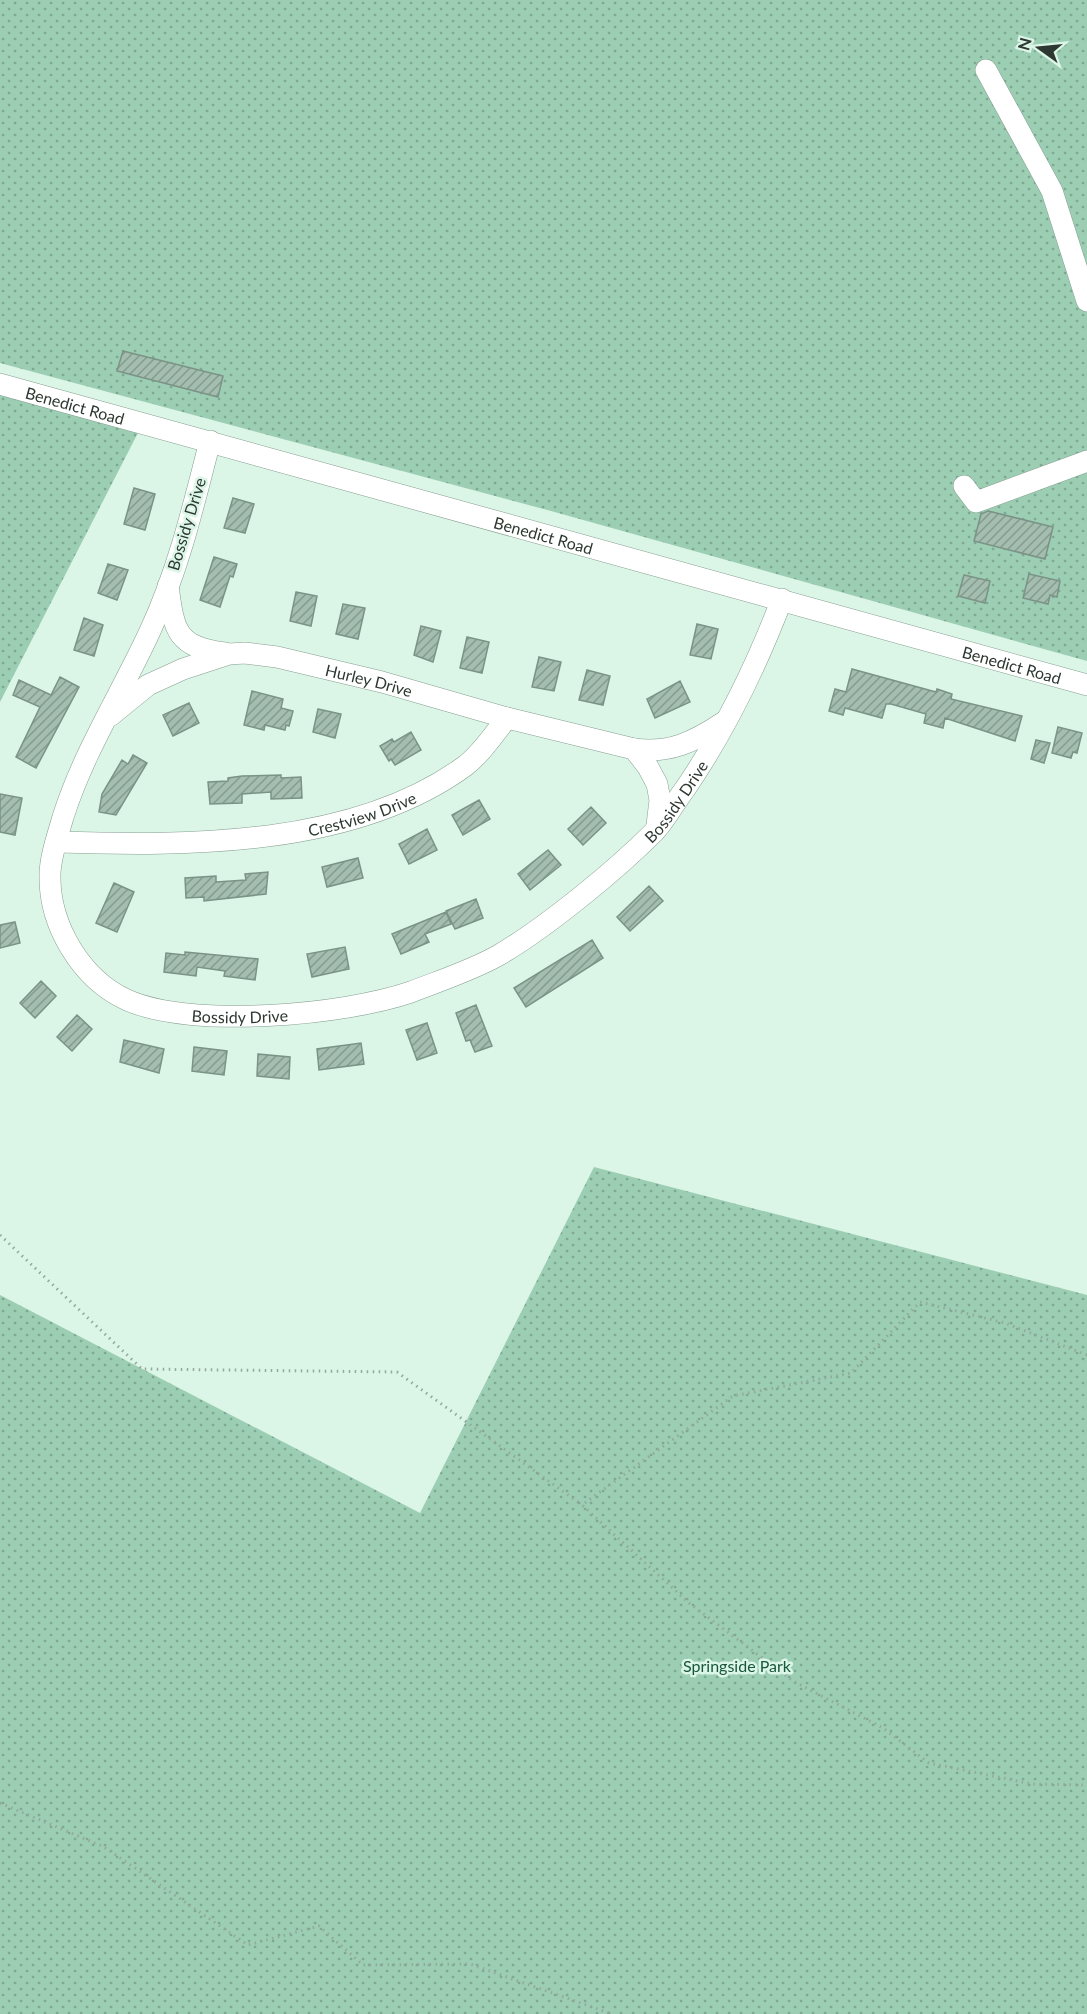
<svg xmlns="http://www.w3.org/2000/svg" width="1087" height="2014" font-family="Lato,sans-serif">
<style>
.grass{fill:url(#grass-dots)}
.building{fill:url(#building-hatch);stroke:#7b9386;stroke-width:1.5}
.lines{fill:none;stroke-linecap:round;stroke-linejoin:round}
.minor-casing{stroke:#869f92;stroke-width:22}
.path{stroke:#95a89d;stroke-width:3;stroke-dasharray:1.5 4.5;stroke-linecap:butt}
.minor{stroke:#fff;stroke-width:21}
.labels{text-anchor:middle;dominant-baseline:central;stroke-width:5;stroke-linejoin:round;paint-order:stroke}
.street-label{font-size:16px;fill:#2e3832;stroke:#dbf5e6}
.park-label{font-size:16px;fill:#18563c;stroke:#dbf5e6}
</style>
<defs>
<pattern id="grass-dots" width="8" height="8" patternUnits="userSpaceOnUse" patternTransform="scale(1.5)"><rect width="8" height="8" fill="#9bceb3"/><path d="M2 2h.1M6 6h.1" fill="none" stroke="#7fa892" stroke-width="1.8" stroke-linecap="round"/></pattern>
<pattern id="building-hatch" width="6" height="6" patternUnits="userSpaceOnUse" patternTransform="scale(1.5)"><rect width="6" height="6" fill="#a3bdaf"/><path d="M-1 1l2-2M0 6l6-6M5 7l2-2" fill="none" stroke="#859b8f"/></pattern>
</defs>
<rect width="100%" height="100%" fill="#dbf5e6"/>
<path class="grass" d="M0 0H1087V661L551 511 0 363Z
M0 384 143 423 0 702Z
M594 1167 1087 1295V2014H0V1295L420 1513Z"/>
<path class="building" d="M123 351 223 376 218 397 117 371Z
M134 488 155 494 145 530 124 524Z
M233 498 254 504 245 533 224 528Z
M988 511 1053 527 1045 559 974 541 981 514Z
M214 557 237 564 233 577 230 576 220 607 200 600Z
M108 564 128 570 117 600 98 593Z
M1029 574 1060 581 1057 597 1050 595 1048 604 1023 598Z
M964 575 990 581 985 603 958 596Z
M296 592 317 596 311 626 290 621Z
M343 604 365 608 358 639 336 634Z
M84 618 103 625 94 656 74 650Z
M697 624 718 629 711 659 690 655Z
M421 626 441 631 433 662 414 655Z
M467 637 489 642 482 673 460 668Z
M539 657 561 662 554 691 532 687Z
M852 669 936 692 937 689 952 694 951 699 1022 716 1015 741 945 718 943 728 924 723 926 714 891 704H886L882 718 845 708 843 715 829 711 835 689 846 692Z
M587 670 610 676 603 705 579 700Z
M60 677 79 687 36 768 16 757 40 707 13 695 19 680 51 695Z
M680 681 690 702 655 718 647 699Z
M252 691 283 699 281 708 293 711 289 726 286 725 285 730 265 725 264 730 244 725Z
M189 703 199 723 173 736 163 715Z
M318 709 341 714 335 738 313 732Z
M1058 727 1082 733 1077 753 1073 752 1071 758 1052 753Z
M411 732 421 750 395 765 391 759 389 761 380 746 392 739 394 742Z
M1036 740 1050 743 1044 763 1031 759Z
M133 755 147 763 116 815 99 812 102 794 122 760 128 764Z
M281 775V778L301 777 302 798 271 799V792L242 794V803L210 804 208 782 228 781V778L242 776Z
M0 794 22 798 15 835 0 832Z
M479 800 490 819 463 835 452 815Z
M591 807 606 823 583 845 568 829Z
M427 829 437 850 409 864 399 844Z
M548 850 561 865 530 890 518 874Z
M358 858 363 878 327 887 322 867Z
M268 872 266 894 204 901V897L186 898 185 878 216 876V882L246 880 245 874Z
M114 883 134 892 117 932 96 923Z
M649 886 663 901 630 931 617 917Z
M476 899 483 918 455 929 446 911Z
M446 912 451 924 425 934 429 942 401 954 392 934Z
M15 922 20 943 0 948V925Z
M592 940 603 958 526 1007 514 988Z
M345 947 349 969 312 977 307 954Z
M185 952 258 959 255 980 224 976 225 971 197 967 196 976 164 972 166 953 185 955Z
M41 981 56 996 35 1018 20 1003Z
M476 1005 492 1046 475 1052 470 1040 466 1041 456 1013Z
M77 1015 92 1029 72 1051 57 1037Z
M427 1023 437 1053 417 1060 406 1030Z
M124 1040 164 1049 159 1073 120 1062Z
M361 1043 364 1064 319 1070 317 1049Z
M194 1047 227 1051 224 1075 192 1071Z
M258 1054 290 1057 289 1079 257 1076Z"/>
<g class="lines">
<defs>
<g id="minor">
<path d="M986 70 1052 191 1087 301"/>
<path id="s1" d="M0 384 1087 685"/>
<path id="s2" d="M210 441C194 504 178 571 150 631 121 694 84 751 63 817 58 835 50 857 50 875 49 925 81 979 127 1000 192 1029 344 1015 411 992 439 981 473 970 499 955 528 938 557 916 583 895 608 875 633 853 655 831 666 819 675 802 685 789 726 729 756 667 782 599"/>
<path d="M964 486 976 502 1087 461"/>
<path d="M168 586C174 632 177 647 225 653"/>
<path id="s3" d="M110 716 148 685 183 669 229 654 245 653 277 657 382 682 507 718"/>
<path d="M634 749C669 754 694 742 724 722"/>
<path id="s4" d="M57 842C189 846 354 847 465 766 481 754 494 734 507 718L634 749 648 767 657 784 660 800 657 825"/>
</g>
</defs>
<use href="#minor" class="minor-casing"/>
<path class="path" d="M0 1235 142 1369 397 1372 582 1505
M1087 1355 1005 1323 920 1302 851 1373 733 1396 582 1505 689 1603 793 1681 883 1728 929 1763 1032 1784 1087 1785
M0 1803 104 1847 248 1945 319 1926 363 1965 470 1964 612 2014"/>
<use href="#minor" class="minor"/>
</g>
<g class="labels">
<g class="street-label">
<text stroke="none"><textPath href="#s1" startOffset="78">Benedict Road</textPath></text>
<text transform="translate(186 524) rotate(-73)">Bossidy Drive</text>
<text stroke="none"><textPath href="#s1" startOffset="564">Benedict Road</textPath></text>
<text stroke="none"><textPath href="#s1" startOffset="1050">Benedict Road</textPath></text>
<text stroke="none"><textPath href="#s3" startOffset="279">Hurley Drive</textPath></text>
<text stroke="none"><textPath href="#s2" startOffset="1239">Bossidy Drive</textPath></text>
<text stroke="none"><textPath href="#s4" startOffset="308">Crestview Drive</textPath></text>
<text stroke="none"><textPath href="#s2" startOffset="734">Bossidy Drive</textPath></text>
</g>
<g class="park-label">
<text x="737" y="1665">Springside Park</text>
</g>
</g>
<g transform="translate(1039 48) rotate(285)" stroke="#dbf5e6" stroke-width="4.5" paint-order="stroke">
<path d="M0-4.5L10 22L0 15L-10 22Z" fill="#2e3832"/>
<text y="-9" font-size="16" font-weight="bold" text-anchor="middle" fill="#2e3832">N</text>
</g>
</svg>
